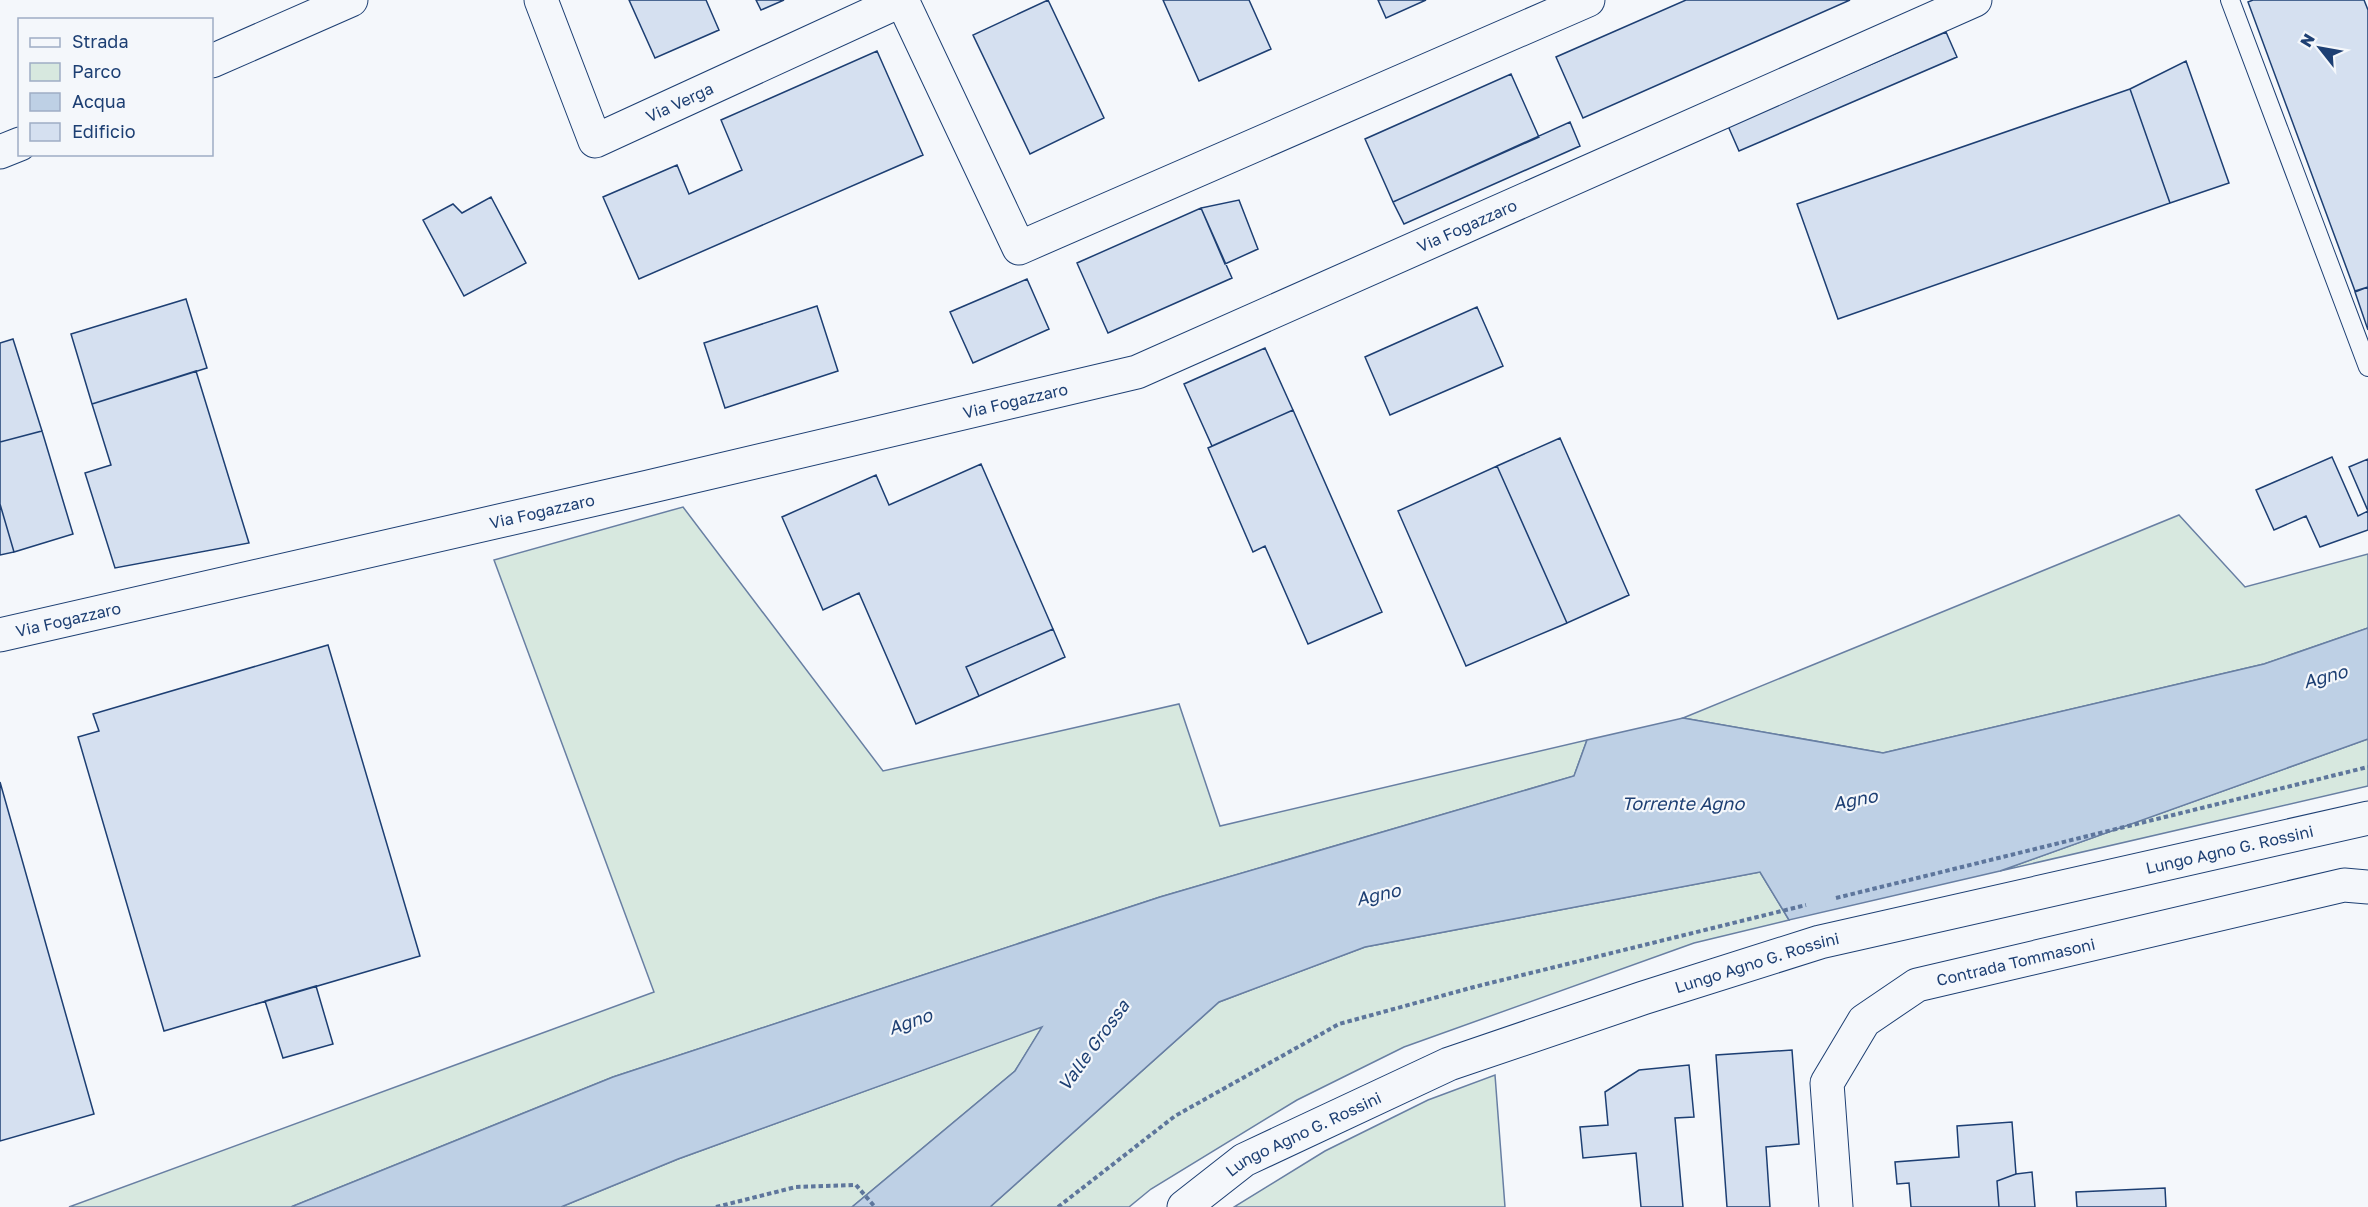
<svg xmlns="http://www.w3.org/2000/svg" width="2368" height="1207" font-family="'Golos Text',sans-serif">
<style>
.green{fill:#d7e8df;stroke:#687fa3;stroke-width:1.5}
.water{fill:#bed0e5;stroke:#687fa3;stroke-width:1.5}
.building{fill:#d5e0f0;stroke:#1d3f73;stroke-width:1.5}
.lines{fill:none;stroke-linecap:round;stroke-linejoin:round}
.service-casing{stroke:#1d3f73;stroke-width:20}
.minor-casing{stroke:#1d3f73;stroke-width:35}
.secondary-casing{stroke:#1d3f73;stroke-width:35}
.primary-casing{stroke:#1d3f73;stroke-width:35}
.path{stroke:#5e769c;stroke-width:4;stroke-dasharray:4.5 3;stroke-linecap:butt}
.service{stroke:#f4f7fb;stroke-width:18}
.minor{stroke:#f4f7fb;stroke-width:33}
.secondary{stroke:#f4f7fb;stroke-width:33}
.primary{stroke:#f4f7fb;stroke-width:33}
.labels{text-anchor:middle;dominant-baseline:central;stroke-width:4.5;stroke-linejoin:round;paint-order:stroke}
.street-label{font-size:16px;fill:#1d3f73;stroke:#f4f7fb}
.water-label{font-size:18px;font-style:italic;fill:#1d3f73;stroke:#f4f7fb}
</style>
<rect width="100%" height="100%" fill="#f4f7fb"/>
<path class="green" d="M683 507 883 771 1179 704 1220 826 1587 740 1574 776 1160 897 613 1077 291 1207H69L654 992 494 560Z
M2179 515 2245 587 2368 554V628L2264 664 1883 753 1683 718Z
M2368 739V786L2000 871Z
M1760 872 1789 920 1694 943 1404 1047 1297 1100 1151 1189 1129 1207H990L1219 1002 1365 947Z
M1043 1026 1015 1071 852 1207H561L678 1159Z
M1495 1075 1505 1207H1234L1325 1151 1428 1100Z"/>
<path class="water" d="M2368 628V739L2000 871 1789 920 1760 872 1365 947 1219 1002 990 1207H852L1015 1071 1042 1027 678 1159 561 1207H291L613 1077 1160 897 1574 776 1587 740 1683 718 1883 753 2264 664Z"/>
<path class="building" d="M629 0H706L719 30 655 58Z
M756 0H784L761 10Z
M1048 0 1104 118 1030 154 973 35Z
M1163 0H1249L1271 49 1199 81Z
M1378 0H1426L1386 18Z
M1686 0H1850L1583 118 1556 57Z
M2253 0H2364L2368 10V287L2355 291 2248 2Z
M1946 32 1957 57 1739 151 1728 126Z
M877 51 923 155 639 279 603 197 677 165 689 194 742 170 721 120Z
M2186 61 2229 183 2170 203 2130 89Z
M1511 74 1539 137 1393 202 1365 139Z
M2130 89 2170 203 1838 319 1797 204Z
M1570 122 1580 146 1404 224 1393 202Z
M491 197 526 263 464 296 423 220 453 204 462 213Z
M1239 200 1258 249 1225 264 1201 208Z
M1201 208 1232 278 1108 333 1077 263Z
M1027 279 1049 329 973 363 950 312Z
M2368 287V330L2355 292Z
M186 299 207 368 92 404 71 334Z
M817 306 838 371 725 408 704 343Z
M1477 307 1503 366 1390 415 1365 357Z
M13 339 42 431 0 442V343Z
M1265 348 1293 410 1212 446 1184 384Z
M196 371 249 543 115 568 85 473 111 465 92 404Z
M1293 410 1382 612 1308 644 1265 546 1253 552 1208 448Z
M42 431 73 534 14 552 0 504V442Z
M1560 438 1629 595 1567 623 1497 466Z
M2332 457 2358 516 2368 511V530L2320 547 2306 516 2274 530 2256 490Z
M2368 459V511L2349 467Z
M981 464 1053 629 966 667 979 696 916 724 859 593 823 610 782 517 876 475 889 505Z
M1497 466 1567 623 1466 666 1398 511Z
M0 504 14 552 0 555Z
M1053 629 1065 657 979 696 966 667Z
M328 645 420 956 164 1031 78 737 99 731 93 714Z
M0 782 94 1114 0 1141Z
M316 986 333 1044 283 1058 265 1001Z
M1792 1050 1799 1144 1766 1147 1770 1207H1727L1716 1055Z
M1689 1065 1694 1117 1675 1118 1683 1207H1641L1636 1153 1583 1158 1580 1127 1608 1125 1605 1092 1639 1070Z
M2012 1122 2016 1174 1997 1181 1999 1207H1911L1909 1183 1897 1184 1895 1162 1959 1157 1957 1126Z
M2032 1172 2035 1207H1999L1997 1181 2016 1174Z
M2165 1188 2166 1207H2077L2076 1192Z"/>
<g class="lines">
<defs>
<path id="service" d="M2230 0 2368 367"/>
<g id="minor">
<path id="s1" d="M541 0 595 141 902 0"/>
<path d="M902 0 1019 248 1588 0"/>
<path id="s2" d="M0 635 648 487 1137 372 1975 0"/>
<path id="s3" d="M1836 1207 1827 1083 1864 1021 1917 985 2344 885 2368 887"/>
</g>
<g id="secondary">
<path id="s4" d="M1184 1207 1244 1160 1449 1064 1643 998 1820 942 2368 818"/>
</g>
<path id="primary" d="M212 61 351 0
M0 152 20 144"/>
</defs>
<use href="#service" class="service-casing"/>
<use href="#minor" class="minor-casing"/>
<use href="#secondary" class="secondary-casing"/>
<use href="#primary" class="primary-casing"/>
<path class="path" d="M1836 898 2368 767
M716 1207 796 1187 856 1185 875 1207
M1058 1207 1175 1116 1339 1024 1474 987 1806 905"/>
<use href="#service" class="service"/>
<use href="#minor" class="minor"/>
<use href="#secondary" class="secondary"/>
<use href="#primary" class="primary"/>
</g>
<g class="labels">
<g class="street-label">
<text stroke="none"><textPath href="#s1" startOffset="244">Via Verga</textPath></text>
<text stroke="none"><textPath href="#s2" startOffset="1528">Via Fogazzaro</textPath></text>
<text stroke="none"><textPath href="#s2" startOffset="1042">Via Fogazzaro</textPath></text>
<text stroke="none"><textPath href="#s2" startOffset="556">Via Fogazzaro</textPath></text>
<text stroke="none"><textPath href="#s2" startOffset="70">Via Fogazzaro</textPath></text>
<text stroke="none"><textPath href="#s4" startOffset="1113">Lungo Agno G. Rossini</textPath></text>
<text stroke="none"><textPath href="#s3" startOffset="362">Contrada Tommasoni</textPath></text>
<text stroke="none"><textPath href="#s4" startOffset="627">Lungo Agno G. Rossini</textPath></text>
<text stroke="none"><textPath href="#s4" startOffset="141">Lungo Agno G. Rossini</textPath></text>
</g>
<g class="water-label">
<text transform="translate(2325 676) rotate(-15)">Agno</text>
<text transform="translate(1855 799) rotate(-11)">Agno</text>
<text x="1683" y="803">Torrente Agno</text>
<text transform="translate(1378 894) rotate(-13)">Agno</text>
<text transform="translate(910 1021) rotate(-19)">Agno</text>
<text transform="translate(1093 1045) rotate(-54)">Valle Grossa</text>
</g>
</g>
<rect x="18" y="18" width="195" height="138" fill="#f4f7fb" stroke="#9eadc5" stroke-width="1.5"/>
<rect x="30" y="38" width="30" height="9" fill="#f4f7fb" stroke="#9eadc5" stroke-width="1.5"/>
<text x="72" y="48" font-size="18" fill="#1d3f73">Strada</text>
<rect x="30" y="63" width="30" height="18" fill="#d7e8df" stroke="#9eadc5" stroke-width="1.5"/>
<text x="72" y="78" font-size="18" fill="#1d3f73">Parco</text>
<rect x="30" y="93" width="30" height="18" fill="#bed0e5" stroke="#9eadc5" stroke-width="1.5"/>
<text x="72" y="108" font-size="18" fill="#1d3f73">Acqua</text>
<rect x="30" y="123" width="30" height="18" fill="#d5e0f0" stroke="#9eadc5" stroke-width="1.5"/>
<text x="72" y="138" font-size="18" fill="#1d3f73">Edificio</text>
<g transform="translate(2320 48) rotate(301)" stroke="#f4f7fb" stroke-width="4.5" paint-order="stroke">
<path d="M0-4.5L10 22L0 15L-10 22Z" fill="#1d3f73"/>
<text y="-9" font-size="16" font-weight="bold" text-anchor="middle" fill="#1d3f73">N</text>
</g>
</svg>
